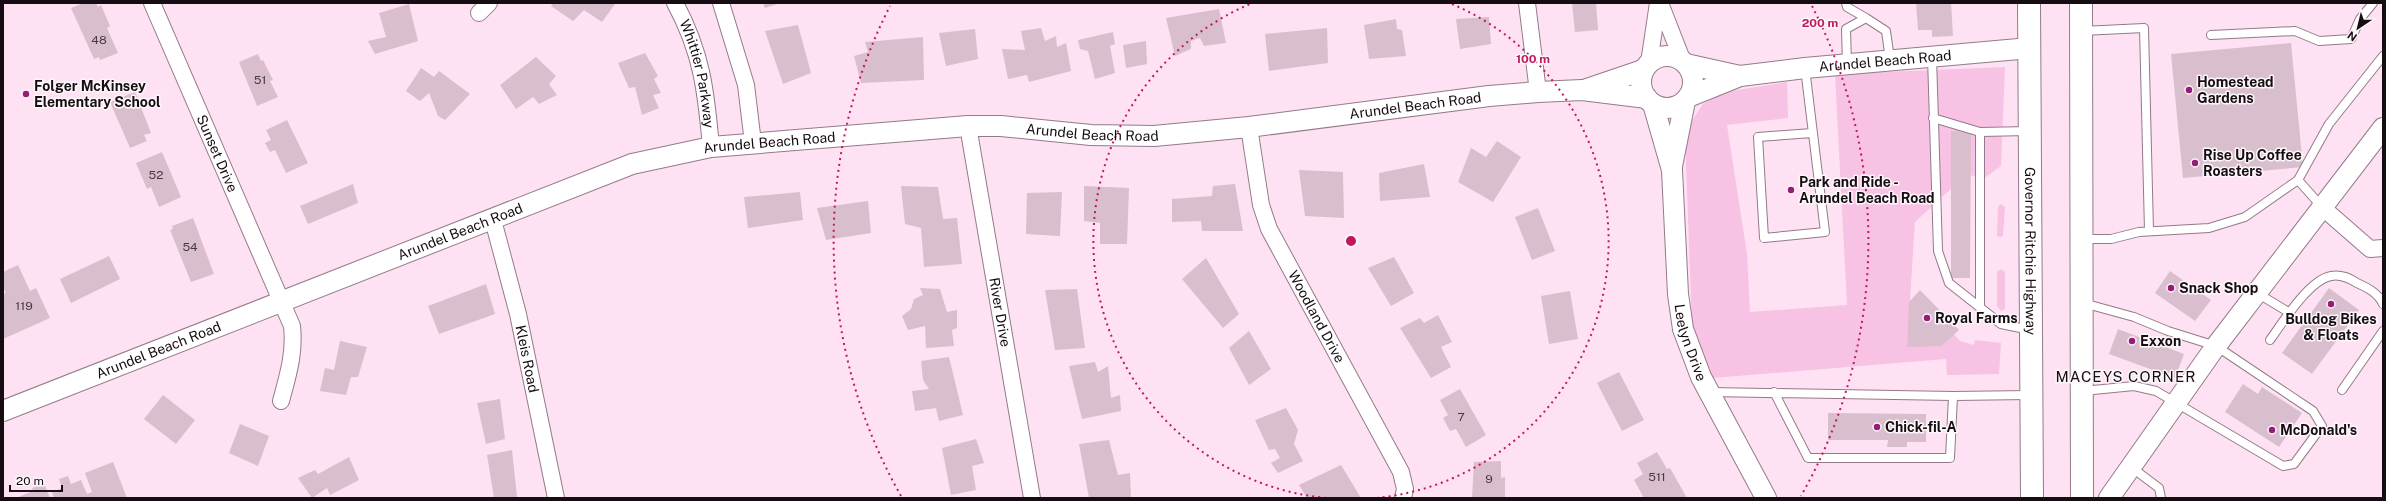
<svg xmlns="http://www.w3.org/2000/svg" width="2386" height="501" font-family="'Public Sans',sans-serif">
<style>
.green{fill:#f7c2e3}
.building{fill:#d9bece}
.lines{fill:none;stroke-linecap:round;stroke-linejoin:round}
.service-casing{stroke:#937a8a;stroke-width:10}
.minor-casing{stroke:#937a8a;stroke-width:18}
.tertiary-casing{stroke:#937a8a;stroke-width:22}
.trunk-casing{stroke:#937a8a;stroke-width:24}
.service{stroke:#fff;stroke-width:8}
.minor{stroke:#fff;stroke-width:16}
.tertiary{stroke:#fff;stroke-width:20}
.trunk{stroke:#fff;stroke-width:22}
.ring{fill:none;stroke:#c2185b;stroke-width:2;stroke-dasharray:2 4}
.poi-dot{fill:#961c77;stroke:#fcf7fa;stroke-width:1.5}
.labels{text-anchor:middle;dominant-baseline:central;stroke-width:3;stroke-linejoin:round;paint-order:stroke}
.number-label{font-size:12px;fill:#473942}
.street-label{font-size:14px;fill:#160d13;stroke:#fcf7fa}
.poi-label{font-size:14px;font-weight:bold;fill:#160d13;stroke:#fcf7fa;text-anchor:start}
.neighbourhood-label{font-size:15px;letter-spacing:1px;fill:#160d13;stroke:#fcf7fa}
.centre{fill:#c2185b;stroke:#fcf7fa;stroke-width:2}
.ring-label{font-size:12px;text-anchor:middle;font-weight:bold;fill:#c2185b;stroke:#fcf7fa;stroke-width:3;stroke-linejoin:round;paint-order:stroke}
</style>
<rect width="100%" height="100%" fill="#fee2f3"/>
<path class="green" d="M2005 67 2001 166 1983 179 1967 174 1915 222 1907 346 1954 334 1960 341 1974 345 1975 340 2001 343 1999 374 1947 375 1946 359 1712 378 1693 352 1685 137 1688 127 1703 104 1725 92 1787 82 1788 118 1727 125 1747 254 1750 312 1847 305 1835 74Z
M2001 204 2005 207 2003 236 2000 237 1997 236 1998 207Z
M2001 269 2005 272V309L2001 311 1997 306V272Z"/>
<path class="building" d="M83 3H96L98 7 101 5 110 26 107 28 118 53 100 60 99 57 94 59 71 8Z
M553 3H614L615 4 602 22 584 10 573 21 551 6Z
M763 3H780L765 8Z
M1572 3H1596L1598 30 1575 32Z
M1916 3H1951L1953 36 1932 37V30H1918Z
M409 4 418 41 375 54 368 41 386 37 379 13Z
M1219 9 1226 43 1204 46 1200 38 1191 41V49L1175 56 1166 18Z
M1489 17 1491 44 1460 49 1456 19Z
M1396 19 1397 29 1402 30 1406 56 1369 59 1364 25Z
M798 25 811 73 783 84 765 31Z
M1041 28 1045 41 1056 36 1057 47 1066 43 1071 71 1029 82 1027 75 1008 79 1002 49 1025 50 1021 31Z
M1327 28 1328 63 1269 71 1265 34Z
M975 29 978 59 946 66 939 33Z
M1113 32 1115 44 1110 46 1115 73 1095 79 1088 51 1080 49 1078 40Z
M923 37 924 80 861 83 854 56 868 52 865 42Z
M1146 41 1147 64 1126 68 1123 45Z
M2291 43 2303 167 2183 178 2171 54Z
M645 53 658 76 654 79 661 93 653 95 659 108 642 115 635 87 629 88 618 63Z
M258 54 261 61 263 60 273 80 270 81 278 97 257 106 239 62Z
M536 57 556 76 549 84 557 95 539 104 533 97 516 109 500 85Z
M421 68 434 77 439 71 470 94 445 120 438 116 429 93 420 101 406 91Z
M135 92 151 133 144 135 147 141 130 148 110 102Z
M287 120 308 163 286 173 275 150 270 152 265 143 271 140 266 130Z
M1951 131 1971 132 1970 278H1951Z
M1497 141 1521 157 1493 202 1458 182 1471 148 1486 157Z
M162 152 181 197 159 207 151 187 147 189 136 163Z
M1424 164 1430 197 1380 201 1379 173Z
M1299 170 1343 172 1344 218 1305 216Z
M353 184 358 203 308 224 300 206Z
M1235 184 1243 231H1202L1201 221 1172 222V199L1212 196 1213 186Z
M901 186 938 187 943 219 957 218 962 264 924 267 921 228 905 224Z
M1084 186 1129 188 1127 244H1100V223L1084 221Z
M800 192 803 220 748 228 744 197Z
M1062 192 1060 236 1026 234 1027 193Z
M868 201 871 233 826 240 817 208Z
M1538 208 1555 251 1532 260 1515 217Z
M193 218 214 274 191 282 170 230 173 229 172 226Z
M109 256 120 279 71 303 60 279Z
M1394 257 1414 293 1391 306 1368 268Z
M1206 258 1239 314 1223 328 1182 279Z
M18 265 30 291 36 288 50 318 3 339V294L6 293 3 287V272Z
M2170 271 2211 300 2195 321 2155 293Z
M486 284 495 314 439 334 428 306Z
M920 288 940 289 947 312 957 310V328L952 330 954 346 926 348 925 326 908 330 902 316 911 309 914 299 923 295Z
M2329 288 2359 310 2312 374 2282 353Z
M1077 289 1085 348 1055 350 1045 290Z
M1920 290 1959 330 1941 346 1907 347 1909 302Z
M1570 291 1578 339 1549 344 1541 296Z
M1438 315 1452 342 1441 347 1451 367 1431 378 1400 328 1420 318 1424 323Z
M2118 329 2184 354 2175 378 2109 354Z
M1249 331 1271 369 1249 385 1229 348Z
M340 341 367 347 358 377H351L346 395 320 391 325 368 334 370Z
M949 357 963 415 939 421 936 408 915 411 912 391 929 389 923 380 921 361Z
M1095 362 1098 372 1108 366 1111 398 1120 395 1121 411 1082 419 1069 366Z
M1619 372 1644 420 1622 431 1597 383Z
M2243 384 2258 394 2262 387 2302 413 2279 447 2225 412Z
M1460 389 1486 435 1466 447 1456 429 1450 431 1443 418 1448 415 1440 400Z
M163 395 195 420 176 444 144 419Z
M500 399 505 439 486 444 477 403Z
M1286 408 1298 430 1294 444 1303 461 1278 473 1271 463 1280 458 1275 449 1269 450 1255 420Z
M1828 413 1926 414V442H1907V447H1887L1888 440H1828Z
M240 424 269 436 258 466 229 453Z
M976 439 984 463 972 466 976 490 951 495 942 448Z
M1109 440 1118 475 1130 473 1131 497 1089 498 1079 444Z
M512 450 517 497 494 498 487 455Z
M1657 452 1667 469 1670 468 1687 498H1644L1634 480 1643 474 1637 463Z
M349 457 359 480 330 495 327 488 312 498 298 478 315 470 318 474Z
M1501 461V478L1505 477V498H1472L1474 462Z
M113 462 127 498H54L52 492 62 488 59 479 68 476 71 484 81 480 87 494 92 492 85 473Z
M1341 465 1361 498H1307L1299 485Z
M44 483 50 498H16L33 491 32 488Z"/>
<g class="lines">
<defs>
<path id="service" d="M1846 3 1847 7 1866 18
M2082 31 2144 28 2149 231
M2211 35 2295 31 2319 41 2351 39 2360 19 2373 3
M1932 57 1938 251 1949 283 2001 324 2030 330
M1847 64 1846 29 1866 18 1886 31 1890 60
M1805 68 1825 232 1764 238 1758 137 1812 133
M1933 118 1980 132 2029 131
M1980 132V308
M2322 207 2298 180 2329 124 2383 56
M2081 239H2111L2139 232 2209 228 2245 217 2298 180
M2257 293 2290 313
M2270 340C2283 322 2309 280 2331 276 2341 274 2349 278 2357 283 2368 288 2378 293 2383 304
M2342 390 2383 331
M2083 391 2134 386 2156 391 2283 466 2294 464 2322 426 2313 411 2216 346 2168 331 2134 317 2083 303
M1710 392 1953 396 2030 395
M1774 392 1808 458H1950L1953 396
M2131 467 2159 488 2161 498"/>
<g id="minor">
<path id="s1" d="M152 3 292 326C295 353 288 375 281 401"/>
<path id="s2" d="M675 3C702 53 706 91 711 147"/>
<path d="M721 3 746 85 753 143"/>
<path d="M1527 3 1538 92"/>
<path d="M1660 3 1683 62"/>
<path d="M479 13 489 3"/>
<path d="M1649 63 1658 3"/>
<path id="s3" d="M968 126 1032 498"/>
<path id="s4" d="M1249 127 1261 205 1269 229 1401 472 1405 489 1403 498"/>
<path d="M2323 208 2370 249 2383 248"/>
<path id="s5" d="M493 220 518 314 556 498"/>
</g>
<g id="tertiary">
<circle cx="1667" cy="82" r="26"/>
<path d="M1686 64 1740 76"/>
<path d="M1587 89 1643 70"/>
<path id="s6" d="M1688 97 1740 76 1805 68 2030 48"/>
<path id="s7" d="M1653 104 1672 170 1678 294 1683 329 1701 377 1766 498"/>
<path d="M1672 166 1685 101"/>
<path id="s8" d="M3 411 632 164 711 147 968 126H1001L1091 135 1154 136 1249 127 1489 96 1538 92 1582 90 1647 98"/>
<path d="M2109 498 2216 346 2383 128"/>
</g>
<g id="trunk">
<path id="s9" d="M2029 3 2032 498"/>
<path d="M2081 3 2082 498"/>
</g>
</defs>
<use href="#service" class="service-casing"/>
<use href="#minor" class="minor-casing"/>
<use href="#tertiary" class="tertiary-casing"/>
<use href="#trunk" class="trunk-casing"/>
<use href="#service" class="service"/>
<use href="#minor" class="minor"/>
<use href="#tertiary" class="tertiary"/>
<use href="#trunk" class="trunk"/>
</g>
<g class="ring">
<path d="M1326 498A258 258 0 0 1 1250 4M1452 4A258 258 0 0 1 1376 498"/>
<path d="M901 496A517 517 0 0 1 890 6M1812 6A517 517 0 0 1 1801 496"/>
</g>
<g class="poi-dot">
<circle cx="2189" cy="90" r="4"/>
<circle cx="26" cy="94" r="4"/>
<circle cx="2195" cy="163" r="4"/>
<circle cx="1791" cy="190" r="4"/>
<circle cx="2171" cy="288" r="4"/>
<circle cx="2331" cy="304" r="4"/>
<circle cx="1927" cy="318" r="4"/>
<circle cx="2132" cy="341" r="4"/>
<circle cx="1877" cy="427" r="4"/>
<circle cx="2272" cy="430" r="4"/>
</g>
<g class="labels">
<g class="number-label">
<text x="99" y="40">48</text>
<text x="260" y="80">51</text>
<text x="156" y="175">52</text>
<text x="190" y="247">54</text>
<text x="24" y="306">119</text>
<text x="1461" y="417">7</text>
<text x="1657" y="477">511</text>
<text x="1489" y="479">9</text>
</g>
<g class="street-label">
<text stroke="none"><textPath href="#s6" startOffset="202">Arundel Beach Road</textPath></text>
<text stroke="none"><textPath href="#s2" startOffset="75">Whittier Parkway</textPath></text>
<text stroke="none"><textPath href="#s8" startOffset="1464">Arundel Beach Road</textPath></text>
<text stroke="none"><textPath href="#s8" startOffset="1139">Arundel Beach Road</textPath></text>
<text stroke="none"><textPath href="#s8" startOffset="815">Arundel Beach Road</textPath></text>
<text stroke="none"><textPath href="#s1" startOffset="164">Sunset Drive</textPath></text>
<text stroke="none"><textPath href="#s8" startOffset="491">Arundel Beach Road</textPath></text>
<text stroke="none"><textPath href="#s9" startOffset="248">Governor Ritchie Highway</textPath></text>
<text stroke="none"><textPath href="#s3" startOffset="189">River Drive</textPath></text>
<text stroke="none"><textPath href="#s4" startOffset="204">Woodland Drive</textPath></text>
<text stroke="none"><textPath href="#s7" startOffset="243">Leelyn Drive</textPath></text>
<text stroke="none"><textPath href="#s8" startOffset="167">Arundel Beach Road</textPath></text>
<text stroke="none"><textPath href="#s5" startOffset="143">Kleis Road</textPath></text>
</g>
<g class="poi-label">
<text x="2197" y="82">Homestead<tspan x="2197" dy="16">Gardens</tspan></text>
<text x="34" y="86">Folger McKinsey<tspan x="34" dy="16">Elementary School</tspan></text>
<text x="2203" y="155">Rise Up Coffee<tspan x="2203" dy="16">Roasters</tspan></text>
<text x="1799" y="182">Park and Ride -<tspan x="1799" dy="16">Arundel Beach Road</tspan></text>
<text x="2179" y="288">Snack Shop</text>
<text x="1935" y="318">Royal Farms</text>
<text x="2331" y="319" text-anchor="middle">Bulldog Bikes<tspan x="2331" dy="16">&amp; Floats</tspan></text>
<text x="2140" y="341">Exxon</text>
<text x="1885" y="427">Chick-fil-A</text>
<text x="2280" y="430">McDonald's</text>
</g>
<g class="neighbourhood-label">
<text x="2126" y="376">MACEYS CORNER</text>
</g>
</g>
<circle cx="1351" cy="241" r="6" class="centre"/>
<g class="ring-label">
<text x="1820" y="27">200 m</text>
<text x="1533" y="63">100 m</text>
</g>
<rect width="2386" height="501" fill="none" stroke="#160d13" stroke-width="8"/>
<g transform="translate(2358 28) rotate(215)" stroke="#fcf7fa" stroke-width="3" paint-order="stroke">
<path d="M0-3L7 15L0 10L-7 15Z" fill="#160d13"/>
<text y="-6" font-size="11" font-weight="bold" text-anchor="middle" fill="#160d13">N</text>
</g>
<path d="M10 485v6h52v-6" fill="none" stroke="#160d13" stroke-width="2"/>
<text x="16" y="485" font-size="12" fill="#160d13" stroke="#fcf7fa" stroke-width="3" paint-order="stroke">20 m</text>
</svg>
